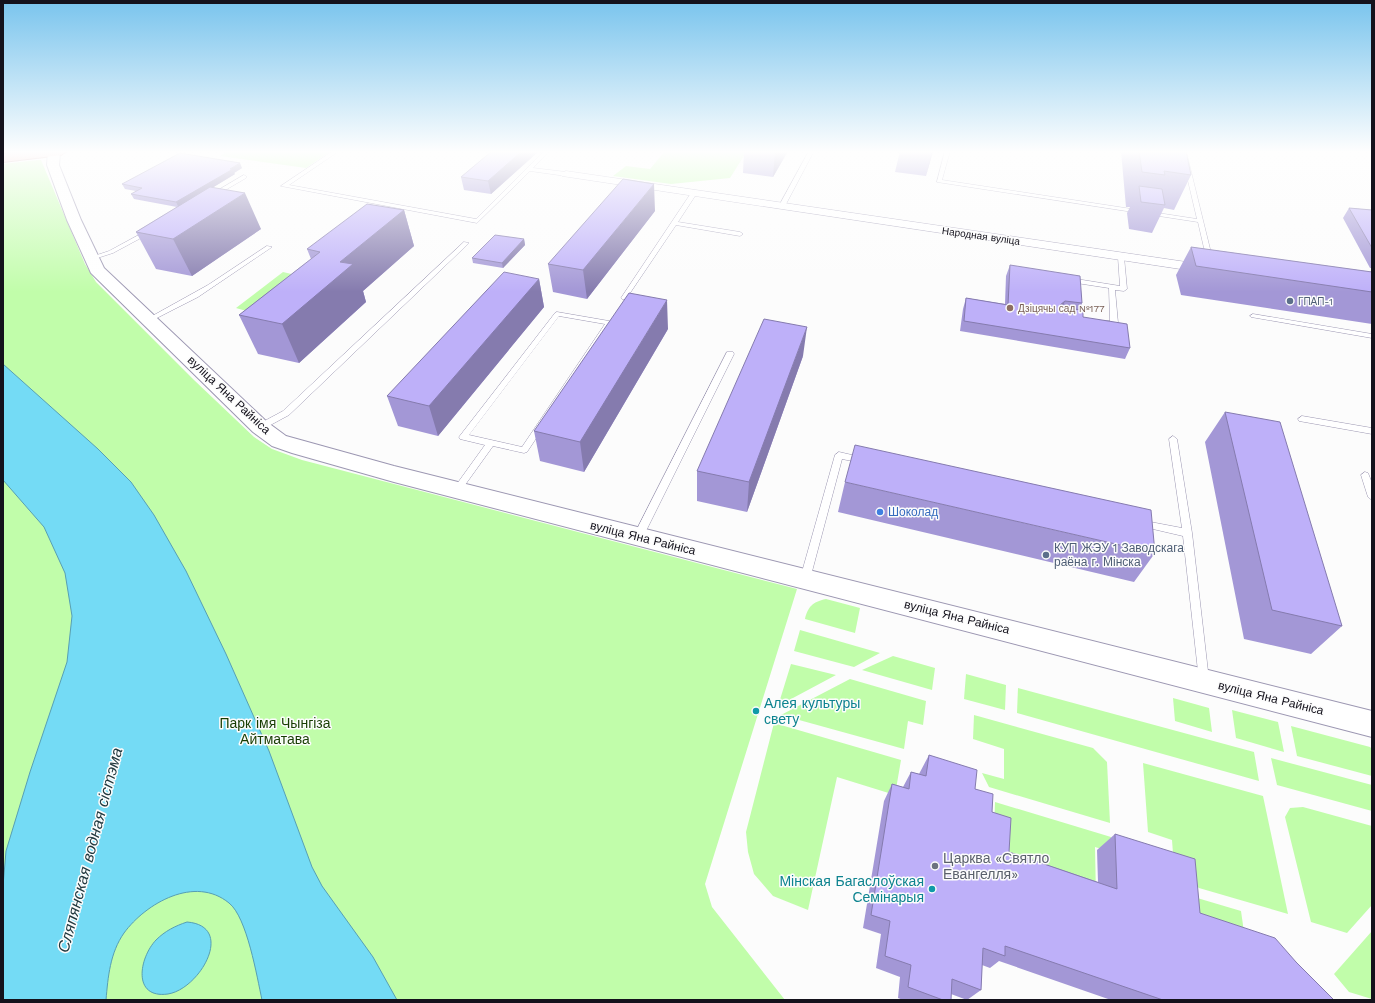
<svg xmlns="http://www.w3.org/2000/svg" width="1375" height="1003" font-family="'Work Sans',sans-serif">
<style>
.green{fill:#c1fdaa}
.water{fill:#74dbf5;stroke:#579fb4}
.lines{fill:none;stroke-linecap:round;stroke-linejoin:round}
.service-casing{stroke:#9c97b2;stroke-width:1}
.minor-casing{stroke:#9c97b2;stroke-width:1}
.tertiary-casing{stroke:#9c97b2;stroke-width:2}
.primary-casing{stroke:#9e4f4f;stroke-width:2}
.service{fill:#fff;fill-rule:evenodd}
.minor{fill:#fff;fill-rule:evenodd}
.tertiary{fill:#fff;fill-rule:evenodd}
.primary{fill:#f1a9a6;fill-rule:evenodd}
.wall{fill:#a397d6}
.shaded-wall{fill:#857bae}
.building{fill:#beb0f9;stroke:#857bae}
.service-dot{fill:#5c6f8a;stroke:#fcfcfc;stroke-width:1.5}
.education-dot{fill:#8d6e63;stroke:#fcfcfc;stroke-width:1.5}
.shop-dot{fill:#3f7fe0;stroke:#fcfcfc;stroke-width:1.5}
.culture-dot{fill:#0f9aa8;stroke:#fcfcfc;stroke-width:1.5}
.worship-dot{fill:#6b7280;stroke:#fcfcfc;stroke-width:1.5}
.labels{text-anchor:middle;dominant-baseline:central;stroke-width:3;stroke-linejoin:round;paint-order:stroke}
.far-street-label{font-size:10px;fill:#14121c;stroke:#fcfcfc}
.far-service-label{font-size:10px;fill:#4e5e75;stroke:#fcfcfc;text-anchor:start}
.far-education-label{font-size:10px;fill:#785e54;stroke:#fcfcfc;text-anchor:start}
.street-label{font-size:12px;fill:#14121c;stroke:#fcfcfc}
.shop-label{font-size:12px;fill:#366cbe;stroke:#fcfcfc;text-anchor:start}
.service-label{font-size:12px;fill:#4e5e75;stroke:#fcfcfc;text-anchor:start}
.near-culture-label{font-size:14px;fill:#0d838f;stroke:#fcfcfc;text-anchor:start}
.near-park-label{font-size:14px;fill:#173d02;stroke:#fcfcfc}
.near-worship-label{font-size:14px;fill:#5b616d;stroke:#fcfcfc;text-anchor:start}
.near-water-label{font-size:16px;font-style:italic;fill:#21393f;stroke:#fcfcfc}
</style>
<rect width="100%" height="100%" fill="#fcfcfc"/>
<path class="green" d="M228 151H331L306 168 220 156Z
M665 151H747L730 178 671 184 613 176 626 166 650 169Z
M38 160H41L85 264 96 282 194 380 254 437 272 449 302 460 797 589 705 884 712 907 785 1000H3V164Z
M283 272 308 278 260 315 236 308Z
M826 599 860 608 855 633 805 619C808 607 812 602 826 599Z
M800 630 880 653 854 667 794 651Z
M893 656 935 668 932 690 862 670Z
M791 664 836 675 778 706Z
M966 674 1006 685 1005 710 964 699Z
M850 679 926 701 923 725 908 721 904 749 781 715Z
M1018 688 1254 752 1259 781 1017 713Z
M1173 698 1209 708 1212 732 1175 721Z
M1232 710 1278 722 1284 752 1236 738Z
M974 715 1093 748 1107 762 1110 823 989 787 982 773 1004 779V749L973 739Z
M774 723 901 760 895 795 837 777 808 910 773 896 754 874 748 852 746 832Z
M1291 726 1370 747 1372 749V776L1297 756Z
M1271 758 1372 785V811L1277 785Z
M1143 763 1263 796 1288 914 1199 888 1174 867 1172 840 1148 832Z
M995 802 1111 837V852L1095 847 1096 897 1027 905 994 830Z
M1303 807 1372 826V905L1347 933 1311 922 1285 817 1290 808Z
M1177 892 1241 911 1246 946 1180 924Z
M1372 931V999L1349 992 1334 974Z"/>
<path class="water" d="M3 364 98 449 131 482 154 515 186 571 226 654 269 751 312 867 322 886 373 957 397 1000H262C257 977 247 917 229 903 195 875 146 903 124 933 110 953 108 977 106 1000H3V886L6 851 30 772 67 662 72 616 65 573 44 527 3 480Z
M187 922C236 926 200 989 168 994 132 999 139 958 156 940 165 931 175 926 187 922Z"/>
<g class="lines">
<defs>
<path id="service" d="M333 151H339L289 185 476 219 544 151H549L533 168 566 172 569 174 566 176 530 171 477 223 281 186Z
M809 151H814L785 206 780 207 779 206Z
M945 151H950L942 180 1197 219 1181 151H1186L1213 261 1210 263 1207 261 1198 222 937 182Z
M244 175 247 177 246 178 215 196 210 195Z
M694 191 697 193 678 222 740 232 743 234 740 236 676 225 626 299H622L621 298 691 193Z
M150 229 152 230V232L113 253 91 260 88 258 109 251Z
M464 242 469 243 289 415 263 429H257L256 427 257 425 283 411Z
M267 246 272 247 198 297 151 321 149 322 145 320 208 285Z
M1121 255 1124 257 1127 289 1124 291 1115 290 1118 323 1114 325 1101 323V321H1110L1109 288 1070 282 1067 280 1070 278 1120 286 1118 257Z
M557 312 609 321 613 323 527 452 524 453 493 446 460 492H454L453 490 454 488 485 445 460 439 459 437 555 313ZM559 316 605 324 522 447 469 435Z
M1253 314 1372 334V338L1251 317 1250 316Z
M727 352H733L734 354 643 537 641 540H635L633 537Z
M1302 416 1372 428V434L1299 421 1298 419Z
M1173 436 1177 439 1192 533 1209 680 1208 683 1204 685 1200 683 1199 680 1183 536 1140 526 1137 525 1135 523 1137 521 1140 520 1182 528 1169 439Z
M839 452 865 458 866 460 862 463 842 459 810 579 808 582 805 583 802 582 800 579 835 455Z
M1365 472 1368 473 1372 483V500L1368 497 1361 475Z"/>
<path id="minor" d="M566 171 1207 265 1212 266 1214 269 1212 272 1207 273 562 176 560 174Z"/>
<path id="tertiary" d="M48 151 60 152 59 165 81 220 104 268 267 422 286 436 394 466 1372 711V737L394 482 292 453 272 446 253 432 91 273 67 220 47 165Z"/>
<path id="primary" d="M26 151H67L61 155 3 162V154Z"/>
</defs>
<use href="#service" class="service-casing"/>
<use href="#minor" class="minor-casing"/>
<use href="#tertiary" class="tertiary-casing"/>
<use href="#primary" class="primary-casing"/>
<use href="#service" class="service"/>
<use href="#minor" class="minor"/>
<use href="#tertiary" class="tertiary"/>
<use href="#primary" class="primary"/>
</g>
<path class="wall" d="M492 151H539L491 194 464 190 461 177Z
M744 151H788L773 177 743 173Z
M900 151H933L926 176 895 172Z
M1121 151H1186L1191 175 1174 210 1164 208 1152 233 1129 229 1127 213 1130 207H1126Z
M242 168 234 173 235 174 212 188 261 229 192 276 156 269 136 232 177 207 134 199 131 194 136 191 125 189 122 184Z
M1349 208 1372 210V268H1370L1343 218Z
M404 210 414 246 363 291 366 302 299 363 258 354 239 315 311 259 307 249Z
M655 211 587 299 553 292 548 264Z
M524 239 525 245 503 268 473 263 472 258Z
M1191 247 1372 272V324L1181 295 1176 275Z
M1010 265 1082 303 1080 310 1083 317 1130 348 1125 359 960 331 963 309 966 298 1005 304 1006 276Z
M539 279 544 307 438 436 398 426 387 396Z
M668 329 584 472 540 461 534 431Z
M803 356 747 512 697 501V471Z
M1225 412 1342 626 1311 654 1244 639 1205 442Z
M845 482 1155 553 1134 582 838 512Z
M929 755 975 789 992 812 1009 852 1098 882 1097 850 1115 834 1200 913 1296 962 1334 1000H1111L999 961 990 968 982 965 981 990 967 1000 951 994V1000H903L898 998 900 977 876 968 881 934 863 928 884 801 892 784 903 787 911 772 919 774Z"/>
<path class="shaded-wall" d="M522 151H539L491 194 488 181Z
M775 151H788L773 177Z
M932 151H933L926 176Z
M240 163 242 168 234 173 235 174 179 208 176 202Z
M654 184 655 211 587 299 583 270Z
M245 193 261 229 192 276 173 239Z
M404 210 414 246 363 291 366 302 299 363 282 324 340 262Z
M524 239 525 245 503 268 502 263Z
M539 279 544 307 438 436 429 406Z
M667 300 668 329 584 472 580 442Z
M1065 301 1060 312V305Z
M807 327 803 356 747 512 749 482Z"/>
<path class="building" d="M492 151H522L488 181 461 177Z
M1139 151H1186L1191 175 1164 171 1165 175 1142 172Z
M180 153 240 163 230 169H233L176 202 131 194 142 188 122 184Z
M623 179 654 184 583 270 548 264Z
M1139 186 1162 189 1165 205 1141 202Z
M210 187 245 193 173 239 136 232Z
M367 204 404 210 340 262 353 264 282 324 239 315 320 252 307 249Z
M1349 208 1372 210V248Z
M495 235 524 239 502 263 472 258Z
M1191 247 1372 272V292L1196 266Z
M1010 265 1080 276 1082 303 1065 301 1060 305 1064 308 1083 310V317L1127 324 1130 348 964 321 966 298 1008 305Z
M504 272 539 279 429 406 387 396Z
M629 293 667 300 580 442 534 431Z
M764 319 807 327 749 482 697 471Z
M1225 412 1280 422 1342 626 1272 610Z
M855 445 1151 510 1155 553 845 482Z
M929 755 977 770 975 789 993 794 992 812 1011 818 1009 852 1117 889 1115 834 1195 859 1200 913 1275 938 1296 962 1334 1000H1163L1005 946V956L983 948 981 990 952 979 951 1000H943L908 987 911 965 885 956 890 921 871 915 892 784 909 789 911 772 926 776Z"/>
<linearGradient id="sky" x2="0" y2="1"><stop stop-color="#79c4ed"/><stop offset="0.52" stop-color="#fefefe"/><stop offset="1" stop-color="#fefefe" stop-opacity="0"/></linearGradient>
<rect width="1375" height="292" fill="url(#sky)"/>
<g class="service-dot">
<circle cx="1290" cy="301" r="4"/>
<circle cx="1046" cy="555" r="4"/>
</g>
<circle class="education-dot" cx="1010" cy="308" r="4"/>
<circle class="shop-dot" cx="880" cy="512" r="4"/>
<g class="culture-dot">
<circle cx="756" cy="711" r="4"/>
<circle cx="932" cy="889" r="4"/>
</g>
<circle class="worship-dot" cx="935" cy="866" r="4"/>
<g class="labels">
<g class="far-street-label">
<text transform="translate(981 236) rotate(8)">Народная вуліца</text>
</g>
<g class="far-service-label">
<text x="1298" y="301">ГПАП-1</text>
</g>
<g class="far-education-label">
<text x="1018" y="308">Дзіцячы сад №177</text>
</g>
<g class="street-label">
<text transform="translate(229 395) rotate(43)">вуліца Яна Райніса</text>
<text transform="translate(643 538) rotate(14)">вуліца Яна Райніса</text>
<text transform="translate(957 617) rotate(14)">вуліца Яна Райніса</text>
<text transform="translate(1271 698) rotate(14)">вуліца Яна Райніса</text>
</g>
<g class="shop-label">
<text x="888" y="512">Шоколад</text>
</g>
<g class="service-label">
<text x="1054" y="548">КУП ЖЭУ 1 Заводскага<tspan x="1054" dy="14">раёна г. Мінска</tspan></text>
</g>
<g class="near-culture-label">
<text x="764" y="703">Алея культуры<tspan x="764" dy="16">свету</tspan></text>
<text x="924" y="881" text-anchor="end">Мінская Багаслоўская<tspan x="924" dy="16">Семінарыя</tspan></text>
</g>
<g class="near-park-label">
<text x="275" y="723">Парк імя Чынгіза<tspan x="275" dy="16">Айтматава</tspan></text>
</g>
<g class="near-worship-label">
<text x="943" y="858">Царква «Святло<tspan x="943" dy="16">Евангелля»</tspan></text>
</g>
<g class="near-water-label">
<text transform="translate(90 850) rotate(-75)">Сляпянская водная сістэма</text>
</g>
</g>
<rect width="1375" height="1003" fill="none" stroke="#14121c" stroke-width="8"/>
</svg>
